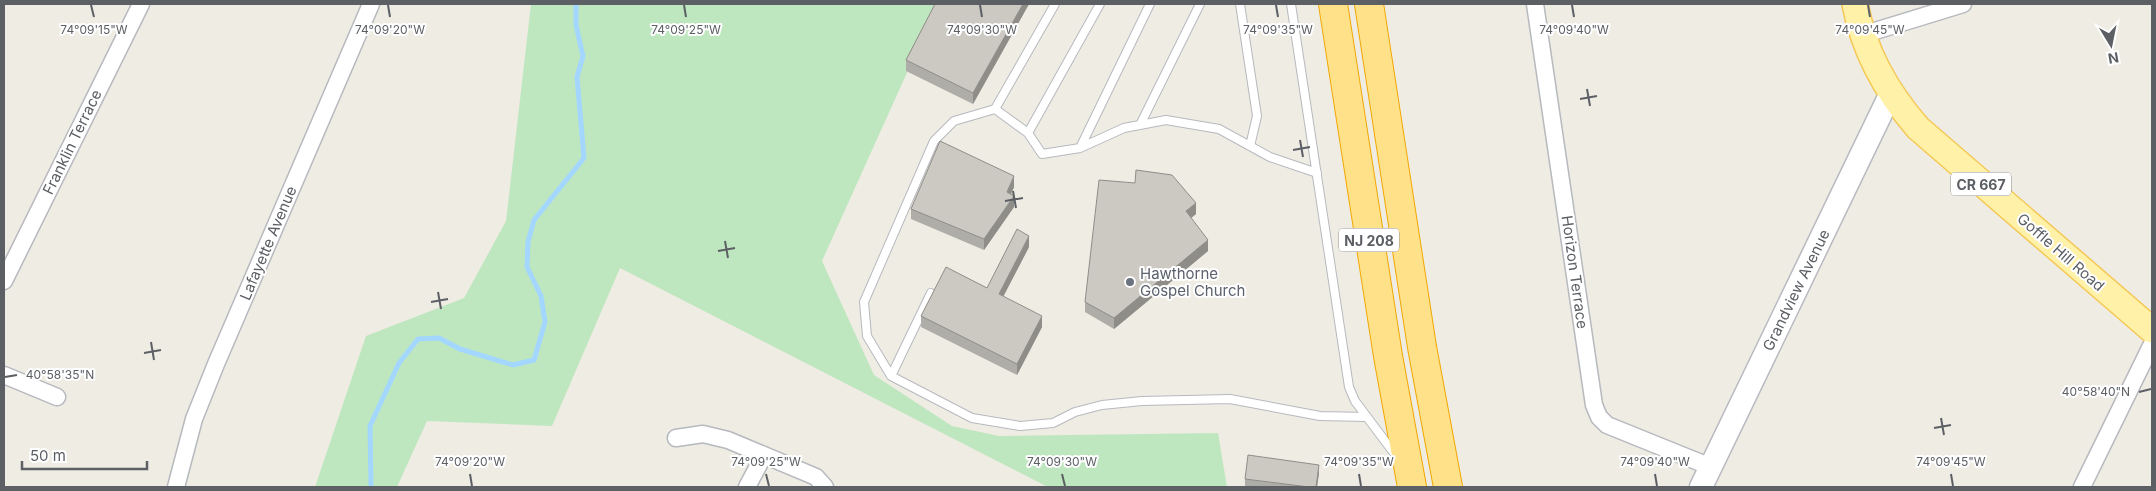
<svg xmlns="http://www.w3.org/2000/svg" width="2156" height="491" font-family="Inter,sans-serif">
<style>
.green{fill:#bfe7bf}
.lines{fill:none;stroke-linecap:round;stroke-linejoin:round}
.stream{stroke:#a3d7ff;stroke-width:5}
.lane-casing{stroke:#b6b9be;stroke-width:10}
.street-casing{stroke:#b6b9be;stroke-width:19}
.secondary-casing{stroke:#b7bac0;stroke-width:25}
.primary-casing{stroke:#f5c856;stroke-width:28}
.highway-casing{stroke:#f2a700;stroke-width:30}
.lane{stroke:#fff;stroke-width:8}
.street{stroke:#fff;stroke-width:16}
.secondary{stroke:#fff;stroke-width:22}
.primary{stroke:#fff1a8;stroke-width:25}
.highway{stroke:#ffe18a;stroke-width:28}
.wall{fill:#afada8}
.shaded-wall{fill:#8f8d88}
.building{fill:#ccc9c3;stroke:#8f8d88}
.ticks{fill:none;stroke:#5c6065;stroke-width:2}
.worship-dot{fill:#6b7280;stroke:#fff;stroke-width:2}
.labels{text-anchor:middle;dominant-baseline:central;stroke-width:4;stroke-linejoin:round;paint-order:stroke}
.shield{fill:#fff;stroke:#8d9093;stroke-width:1}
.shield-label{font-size:14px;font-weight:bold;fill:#5c6065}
.street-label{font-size:15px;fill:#5c6065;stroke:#fff}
.worship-label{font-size:15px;fill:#5b616d;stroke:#fff;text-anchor:start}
.ticks-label{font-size:12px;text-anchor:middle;fill:#5c6065;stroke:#fff;stroke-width:4;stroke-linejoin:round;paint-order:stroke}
</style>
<rect width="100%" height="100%" fill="#efece4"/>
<path class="green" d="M531 4H938L822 261 874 375 952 426 999 436 1218 433 1227 487H1048L620 268 552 426 427 421 397 487H315L366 336 464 298 506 221Z"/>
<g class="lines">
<path class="stream" d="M371 487 370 426 399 363 418 339 439 338 460 349 513 365 534 360 545 322 541 296 527 267 528 242 534 220 584 158 577 77 583 56 576 25V4"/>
<defs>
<path id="lane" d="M1055 4 995 109 1028 133 1042 154 1080 148 1124 128 1166 120 1219 129 1270 157 1317 173
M1240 4 1257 116 1250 146
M1291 4 1349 387 1355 401 1397 457
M995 109 954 121 934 141 864 302 867 336 891 376 972 418 1020 426 1053 423 1075 412 1102 405 1142 401 1230 399 1320 416 1367 417
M1140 125 1200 4
M1028 133 1100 4
M1080 148 1150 4
M891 376 931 293"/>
<path id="street" d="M1535 4 1594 405 1599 417 1607 425 1711 467
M1862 35 1963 4
M4 281 141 4
M4 375 57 397
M676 438 703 434 728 440 816 477 825 487
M176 487 194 419 216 364 371 4
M747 487 764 455
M2082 487 2152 344"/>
<path id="secondary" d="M1701 487 1891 93"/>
<path id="primary" d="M1855 4C1864 52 1886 91 1918 128L2152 330"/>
<path id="highway" d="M1333 4 1388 356 1412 487
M1369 4 1422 347 1448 487"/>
</defs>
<use href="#lane" class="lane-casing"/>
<use href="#street" class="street-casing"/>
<use href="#secondary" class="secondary-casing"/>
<use href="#primary" class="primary-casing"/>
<use href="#highway" class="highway-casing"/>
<use href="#lane" class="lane"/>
<use href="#street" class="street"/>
<use href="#secondary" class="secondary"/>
<use href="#primary" class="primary"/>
<use href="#highway" class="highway"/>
</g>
<path class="wall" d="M935 4H1029L973 104 906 71V60Z
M1135 183 1196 214 1191 218 1208 251 1114 329 1085 312V302Z
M1014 187 1011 194 1014 207 984 250 911 219V209Z
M1029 247 1003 296 1042 327 1017 375 921 327V316L987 288Z
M1319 473 1317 487H1245V479Z"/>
<path class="shaded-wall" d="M1023 4H1029L973 104V93Z
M1014 176V187L1007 203V192Z
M1014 196V207L984 250V239Z
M1196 203V214L1186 222V211Z
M1029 236V247L999 305V294Z
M1208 240V251L1114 329V318Z
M1042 316V327L1017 375V364Z
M1319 465V473L1317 487H1316Z"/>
<path class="building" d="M935 4H1023L973 93 906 60Z
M940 141 1014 176 1007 192 1014 196 984 239 911 209Z
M1136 170 1172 175 1196 203 1186 211 1208 240 1114 318 1085 302 1099 180 1135 183Z
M1017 229 1029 236 999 294 1042 316 1017 364 921 316 946 267 987 288Z
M1248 455 1319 465 1316 487H1309L1245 479Z"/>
<path class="ticks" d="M91 5 94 17M388 5 390 17M684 5 686 17M980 5 982 17M1276 5 1278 17M1572 5 1574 17M1868 5 1870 17M1587 89 1590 106M1580 99 1597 96M1300 140 1303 157M1293 150 1310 147M1013 191 1016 208M1005 201 1023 198M725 241 728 258M718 251 735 248M438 292 441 309M431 302 448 299M151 342 154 360M144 353 161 350M5 377 17 375M2139 392 2151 389M1941 418 1944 435M1934 428 1951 425M470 474 472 486M766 474 769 486M1062 474 1065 486M1359 474 1361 486M1655 474 1657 486M1951 474 1953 486"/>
<circle class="worship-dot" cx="1130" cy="282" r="5"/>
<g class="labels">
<g class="shield">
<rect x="1951" y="172.5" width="60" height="23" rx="4"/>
<rect x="1339" y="228.5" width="60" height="23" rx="4"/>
</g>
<g class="shield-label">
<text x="1981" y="184">CR 667</text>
<text x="1369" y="240">NJ 208</text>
</g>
<g class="street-label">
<text transform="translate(72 142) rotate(-64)">Franklin Terrace</text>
<text transform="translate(268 243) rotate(-67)">Lafayette Avenue</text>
<text transform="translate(2061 252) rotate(41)">Goffle Hill Road</text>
<text transform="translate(1575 272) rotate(82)">Horizon Terrace</text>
<text transform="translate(1796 290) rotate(-64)">Grandview Avenue</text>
</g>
<g class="worship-label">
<text x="1140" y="273">Hawthorne<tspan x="1140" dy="17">Gospel Church</tspan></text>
</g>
</g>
<g class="ticks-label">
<text x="390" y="34">74°09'20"W</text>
<text x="686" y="34">74°09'25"W</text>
<text x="982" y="34">74°09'30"W</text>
<text x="1278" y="34">74°09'35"W</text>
<text x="94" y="34">74°09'15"W</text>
<text x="1574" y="34">74°09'40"W</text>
<text x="1870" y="34">74°09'45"W</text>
<text x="60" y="379">40°58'35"N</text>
<text x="2096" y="396">40°58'40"N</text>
<text x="470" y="466">74°09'20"W</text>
<text x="766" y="466">74°09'25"W</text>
<text x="1062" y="466">74°09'30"W</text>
<text x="1359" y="466">74°09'35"W</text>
<text x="1655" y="466">74°09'40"W</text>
<text x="1951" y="466">74°09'45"W</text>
</g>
<rect width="2156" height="491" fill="none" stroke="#5c6065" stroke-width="10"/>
<g transform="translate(2111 45) rotate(170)" stroke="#ffffff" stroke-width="4" paint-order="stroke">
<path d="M0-4L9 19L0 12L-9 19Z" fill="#5c6065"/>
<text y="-8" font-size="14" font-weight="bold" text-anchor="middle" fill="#5c6065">N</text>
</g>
<path d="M22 461v8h125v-8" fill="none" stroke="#5c6065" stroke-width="2.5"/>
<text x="30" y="461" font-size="15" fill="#5c6065" stroke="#ffffff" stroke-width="4" paint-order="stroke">50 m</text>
</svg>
